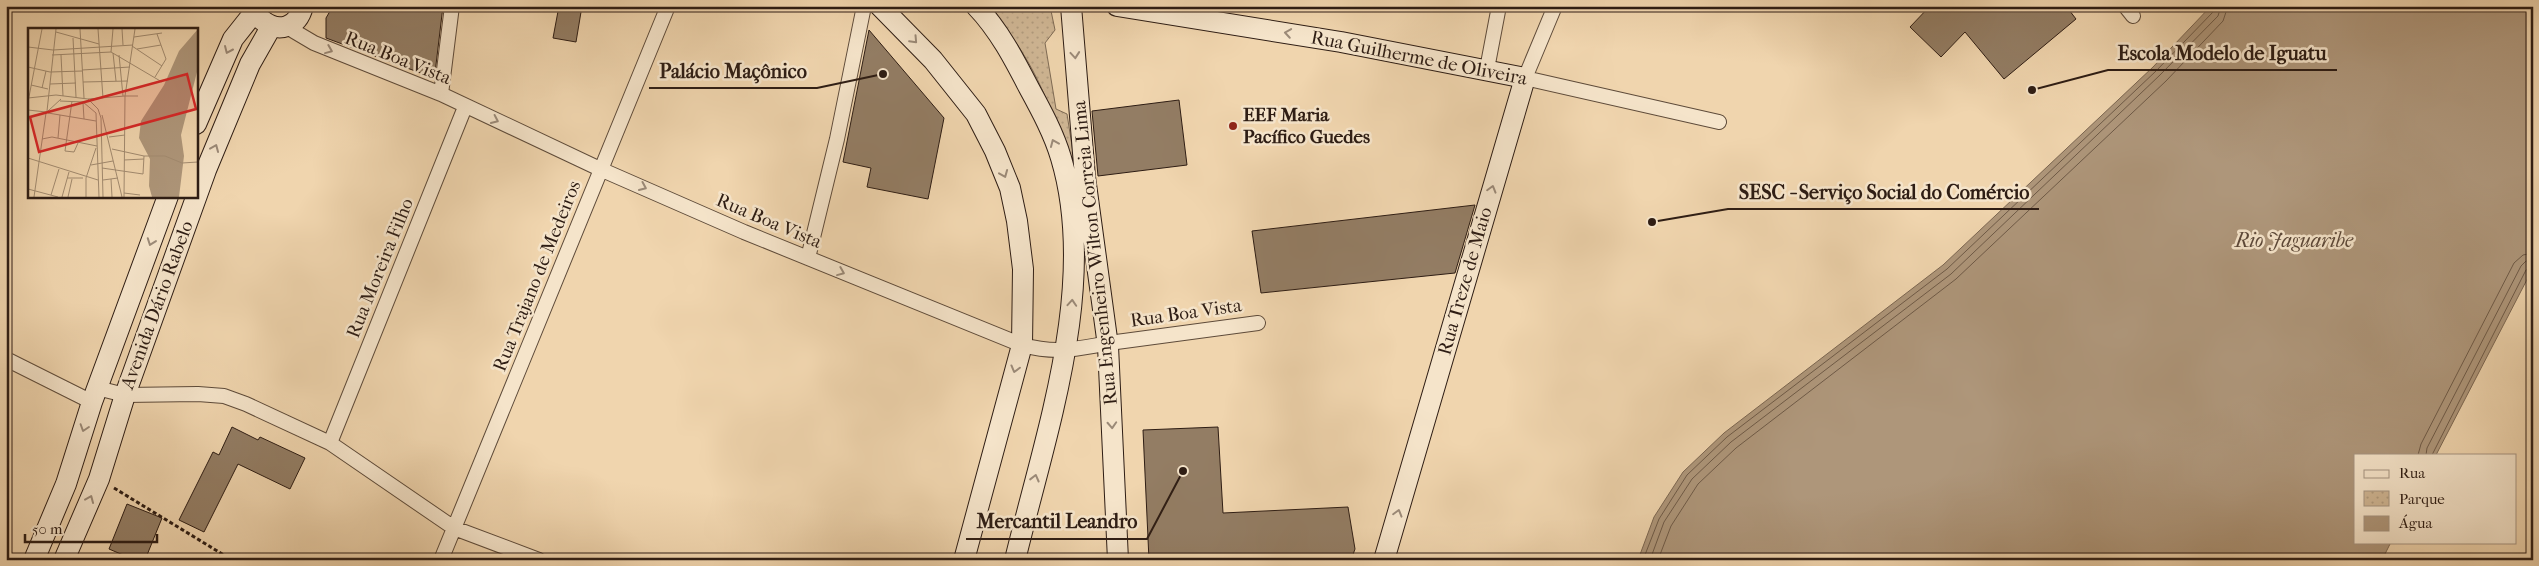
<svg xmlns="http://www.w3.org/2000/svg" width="2539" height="566" font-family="'IM FELL French Canon',serif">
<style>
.park{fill:url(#park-dots);stroke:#7e6a54}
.water{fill:#ae967a;stroke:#7b6651}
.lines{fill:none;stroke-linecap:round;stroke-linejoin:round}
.shore{stroke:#6e5a47;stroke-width:1}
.building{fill:#937d64;stroke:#2e1d14}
.minor-casing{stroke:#5e4b3a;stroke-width:16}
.secondary-casing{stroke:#2e1d14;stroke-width:22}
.path{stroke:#2e1d14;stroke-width:3;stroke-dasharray:4 2.5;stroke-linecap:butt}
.minor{stroke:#f5e4ca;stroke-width:14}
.secondary{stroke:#f5e4ca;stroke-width:20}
.oneway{stroke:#9b8a78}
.poi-dot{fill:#8f2418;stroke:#f5e4ca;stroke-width:2}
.labels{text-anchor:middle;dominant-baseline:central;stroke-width:5;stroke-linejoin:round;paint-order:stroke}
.street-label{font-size:19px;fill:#2e1d14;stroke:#f5e4ca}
.poi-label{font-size:19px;font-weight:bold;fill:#2e1d14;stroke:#f5e4ca;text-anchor:start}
.water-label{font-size:20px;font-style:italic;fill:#5b4738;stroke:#f5e4ca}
.inset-road{fill:none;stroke:#a28b70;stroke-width:1}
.view{fill:#d62828;fill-opacity:0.15;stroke:#d62828;stroke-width:2.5}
.inset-edge{fill:none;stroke:#2e1d14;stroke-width:2.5}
.leader{fill:none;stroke:#2e1d14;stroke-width:2}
.callout-dot{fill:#2e1d14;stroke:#f5e4ca;stroke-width:2}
.callout-label{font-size:20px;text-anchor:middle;font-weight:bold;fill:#2e1d14;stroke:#f5e4ca;stroke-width:5;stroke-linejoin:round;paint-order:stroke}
</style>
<defs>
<pattern id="park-dots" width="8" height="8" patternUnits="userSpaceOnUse" patternTransform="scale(1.25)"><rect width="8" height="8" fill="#cfb694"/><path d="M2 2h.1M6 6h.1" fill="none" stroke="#b29c7f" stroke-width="1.8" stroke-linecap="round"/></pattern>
</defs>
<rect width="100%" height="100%" fill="#f0d5ae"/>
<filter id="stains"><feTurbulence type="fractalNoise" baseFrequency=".004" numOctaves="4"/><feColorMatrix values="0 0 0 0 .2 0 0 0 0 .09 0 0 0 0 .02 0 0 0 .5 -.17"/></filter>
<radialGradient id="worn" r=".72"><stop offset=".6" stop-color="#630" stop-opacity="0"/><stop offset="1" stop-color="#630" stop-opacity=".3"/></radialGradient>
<path class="park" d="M994 6H1050L1055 30 1045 43 1056 109 1067 114 1082 210C1066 156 1052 99 1022 52 1016 41 995 18 994 6Z"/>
<path class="water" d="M2211 6H2533V268L2436 455H2355V542H2391L2382 560H1638L1654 517 1683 472 1724 433 1943 265 2153 67Z"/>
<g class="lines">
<path class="shore" d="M2418 455 2421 444 2514 263 2523 255 2533 253
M2426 455 2427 448 2521 266 2526 261 2533 260
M2432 455 2526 270 2533 267
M1643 560 1659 519 1687 475 1727 437 1947 269 2156 71 2213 12 2214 6
M1650 560 1664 522 1692 479 1731 442 1951 274 2160 75 2218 16 2221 6
M1658 560 1671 526 1698 484 1736 448 1956 279 2166 81 2223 21 2228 6"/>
</g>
<path class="building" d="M333 6H443L435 73 426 75 326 38V18Z
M559 6H582L576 42 553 38Z
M1930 6H2066L2076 19 2004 79 1965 32 1941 57 1910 27Z
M869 30 944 118 928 199 867 187 871 168 843 162Z
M1179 100 1187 165 1098 176 1092 111Z
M1475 205 1455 273 1261 293 1252 231Z
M232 427 258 440 260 437 305 458 290 489 238 464 204 532 179 520 213 452 219 455Z
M1218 427 1223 513 1348 507 1355 549 1351 560H1149L1143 430Z
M127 504 162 518 145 560H135L109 549Z"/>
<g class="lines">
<defs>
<path id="minor" d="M1555 6 1525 78 1719 122
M2125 6 2133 16
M287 27 314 43 441 94 600 169 744 232 1022 345C1064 356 1083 346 1124 341 1169 335 1214 329 1258 323
M1487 69 1499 6
M441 94 452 6
M808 258 837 139 864 6
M6 359 92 402
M97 388 125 395 198 394 224 396 246 404 330 443 454 528 539 560
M330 443 465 107
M441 560 668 6"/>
<path id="secondary" d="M880 6 933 60 976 114 995 151 1010 188 1017 221 1023 269 1022 345 964 560
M976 6C999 30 1014 59 1029 88 1041 110 1054 134 1061 158 1099 285 1045 435 1015 560
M1071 6 1085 177 1108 346 1118 560
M1117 6 1341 42 1525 78 1384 560
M262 20C279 34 298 27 303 6
M196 124 233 39 256 10
M34 560 66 484 92 402 168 196
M64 560 99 479 125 395 206 170 250 64 271 27"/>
</defs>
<use href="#minor" class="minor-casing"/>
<use href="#secondary" class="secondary-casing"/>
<path class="path" d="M114 488 232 560"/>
<use href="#minor" class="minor"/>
<use href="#secondary" class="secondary"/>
</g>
<defs><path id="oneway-chevron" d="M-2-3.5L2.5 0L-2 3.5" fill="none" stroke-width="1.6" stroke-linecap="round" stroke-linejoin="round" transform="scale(1.25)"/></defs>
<g class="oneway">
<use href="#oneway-chevron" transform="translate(1288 33) rotate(-171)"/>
<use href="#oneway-chevron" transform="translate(914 40) rotate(47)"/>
<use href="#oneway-chevron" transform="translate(228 50) rotate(114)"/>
<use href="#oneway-chevron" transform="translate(329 50) rotate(22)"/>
<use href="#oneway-chevron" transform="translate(1075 55) rotate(85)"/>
<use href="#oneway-chevron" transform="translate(495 120) rotate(25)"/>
<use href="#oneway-chevron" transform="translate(1054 143) rotate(-113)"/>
<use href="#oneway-chevron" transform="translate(215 148) rotate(-67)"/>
<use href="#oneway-chevron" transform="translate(1004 174) rotate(68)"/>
<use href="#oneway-chevron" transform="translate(643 187) rotate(24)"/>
<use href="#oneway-chevron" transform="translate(1492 189) rotate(-74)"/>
<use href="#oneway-chevron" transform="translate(151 242) rotate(110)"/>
<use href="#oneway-chevron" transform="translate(841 272) rotate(22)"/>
<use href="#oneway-chevron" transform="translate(1072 303) rotate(-86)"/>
<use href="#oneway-chevron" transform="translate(1015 369) rotate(105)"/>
<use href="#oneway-chevron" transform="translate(1112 425) rotate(87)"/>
<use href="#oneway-chevron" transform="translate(84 428) rotate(108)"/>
<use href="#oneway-chevron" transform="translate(1035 478) rotate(-76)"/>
<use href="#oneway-chevron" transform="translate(90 499) rotate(-67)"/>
<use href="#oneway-chevron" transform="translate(1398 513) rotate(-74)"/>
</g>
<circle class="poi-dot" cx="1233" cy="126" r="5"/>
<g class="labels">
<g class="street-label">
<text transform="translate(398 58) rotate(22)">Rua Boa Vista</text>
<text transform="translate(1419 58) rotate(11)">Rua Guilherme de Oliveira</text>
<text transform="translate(769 221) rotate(23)">Rua Boa Vista</text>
<text transform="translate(1095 253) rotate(-96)">Rua Engenheiro Wilton Correia Lima</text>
<text transform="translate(380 268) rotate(-68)">Rua Moreira Filho</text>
<text transform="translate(537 276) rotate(-68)">Rua Trajano de Medeiros</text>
<text transform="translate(1465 281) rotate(-74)">Rua Treze de Maio</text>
<text transform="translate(157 305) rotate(-70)">Avenida Dário Rabelo</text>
<text transform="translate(1186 313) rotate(-8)">Rua Boa Vista</text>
</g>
<g class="poi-label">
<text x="1243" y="115">EEF Maria<tspan x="1243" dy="22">Pacífico Guedes</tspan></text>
</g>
<g class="water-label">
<text x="2294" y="240">Rio Jaguaribe</text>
</g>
</g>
<g transform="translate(28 28)">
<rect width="170" height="170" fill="#f0d5ae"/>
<path d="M170 1V40L153 107 156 128 151 169H124L121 158 122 131 111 110 113 93 136 57 151 23Z" fill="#ae967a"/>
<path class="inset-road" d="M52 1 56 70M70 1 75 70M94 1 95 17M107 1 97 68H110M28 4 71 16M106 9 134 5M45 10 48 69M104 18 134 38M0 19 25 22 105 17M109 21 133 17M83 24 85 1M85 25 88 53M24 27 83 24 134 54M33 27 35 68M91 27 95 68M0 39 22 44 54 43M54 42 102 39M127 49 138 31 129 6M55 54 100 53M22 56 48 55M3 57 20 61M14 60 18 43M0 70 28 67 60 71 97 68 96 169M60 71 70 81 73 90 75 169M32 73 55 74 68 85 71 169M44 73 37 123 46 124 50 115M0 74 14 1M55 75 56 91M0 82 18 84M19 83 28 1M20 83 33 71M20 85 68 93M74 87 94 169M81 109 97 107M30 110 32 87M14 111 24 109 69 118M84 121 116 128H137L154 135 170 134M0 130 70 152M96 132 116 131M63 137 85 133M74 140 115 146 116 128M39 150H55M83 151 84 169M75 152 90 150M0 161 30 169M96 165 112 167M23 167 31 141M6 169 18 85M34 169 41 144M40 169 44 151M58 169V150L68 120"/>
<path class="view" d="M159 46 168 81 11 124 2 89Z"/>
<rect width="170" height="170" class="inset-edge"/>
</g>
<path class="leader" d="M2032 90L2108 70H2337M883 74L817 88H649M1652 222L1728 209H2039M1183 471L1147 539H966"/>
<g class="callout-dot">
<circle cx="2032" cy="90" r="5"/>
<circle cx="883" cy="74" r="5"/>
<circle cx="1652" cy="222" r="5"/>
<circle cx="1183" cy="471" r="5"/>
</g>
<g class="callout-label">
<text x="2222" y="60">Escola Modelo de Iguatu</text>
<text x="733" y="78">Palácio Maçônico</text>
<text x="1884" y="199">SESC - Serviço Social do Comércio</text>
<text x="1057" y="528">Mercantil Leandro</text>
</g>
<rect width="2539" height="566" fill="none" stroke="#f0d5ae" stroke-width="25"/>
<rect x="8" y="8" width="2524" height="551" fill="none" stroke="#2e1d14" stroke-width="2.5"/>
<rect x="12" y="12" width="2514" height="541" fill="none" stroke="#2e1d14"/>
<rect x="2354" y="454" width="162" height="90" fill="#f5e4ca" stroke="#a59481"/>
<rect x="2364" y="470" width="25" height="8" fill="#f5e4ca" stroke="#a59481"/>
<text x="2399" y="478" font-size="15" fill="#2e1d14">Rua</text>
<rect x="2364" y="491" width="25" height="15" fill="url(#park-dots)" stroke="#a59481"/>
<text x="2399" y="504" font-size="15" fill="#2e1d14">Parque</text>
<rect x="2364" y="516" width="25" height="15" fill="#ae967a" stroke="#a59481"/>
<text x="2399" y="528" font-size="15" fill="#2e1d14">Água</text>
<path d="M25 534v8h132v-8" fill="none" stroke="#2e1d14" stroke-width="2.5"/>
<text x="32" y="534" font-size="15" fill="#2e1d14" stroke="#f5e4ca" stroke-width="4" paint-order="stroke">50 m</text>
<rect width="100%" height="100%" filter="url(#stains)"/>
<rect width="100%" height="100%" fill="url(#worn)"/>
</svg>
